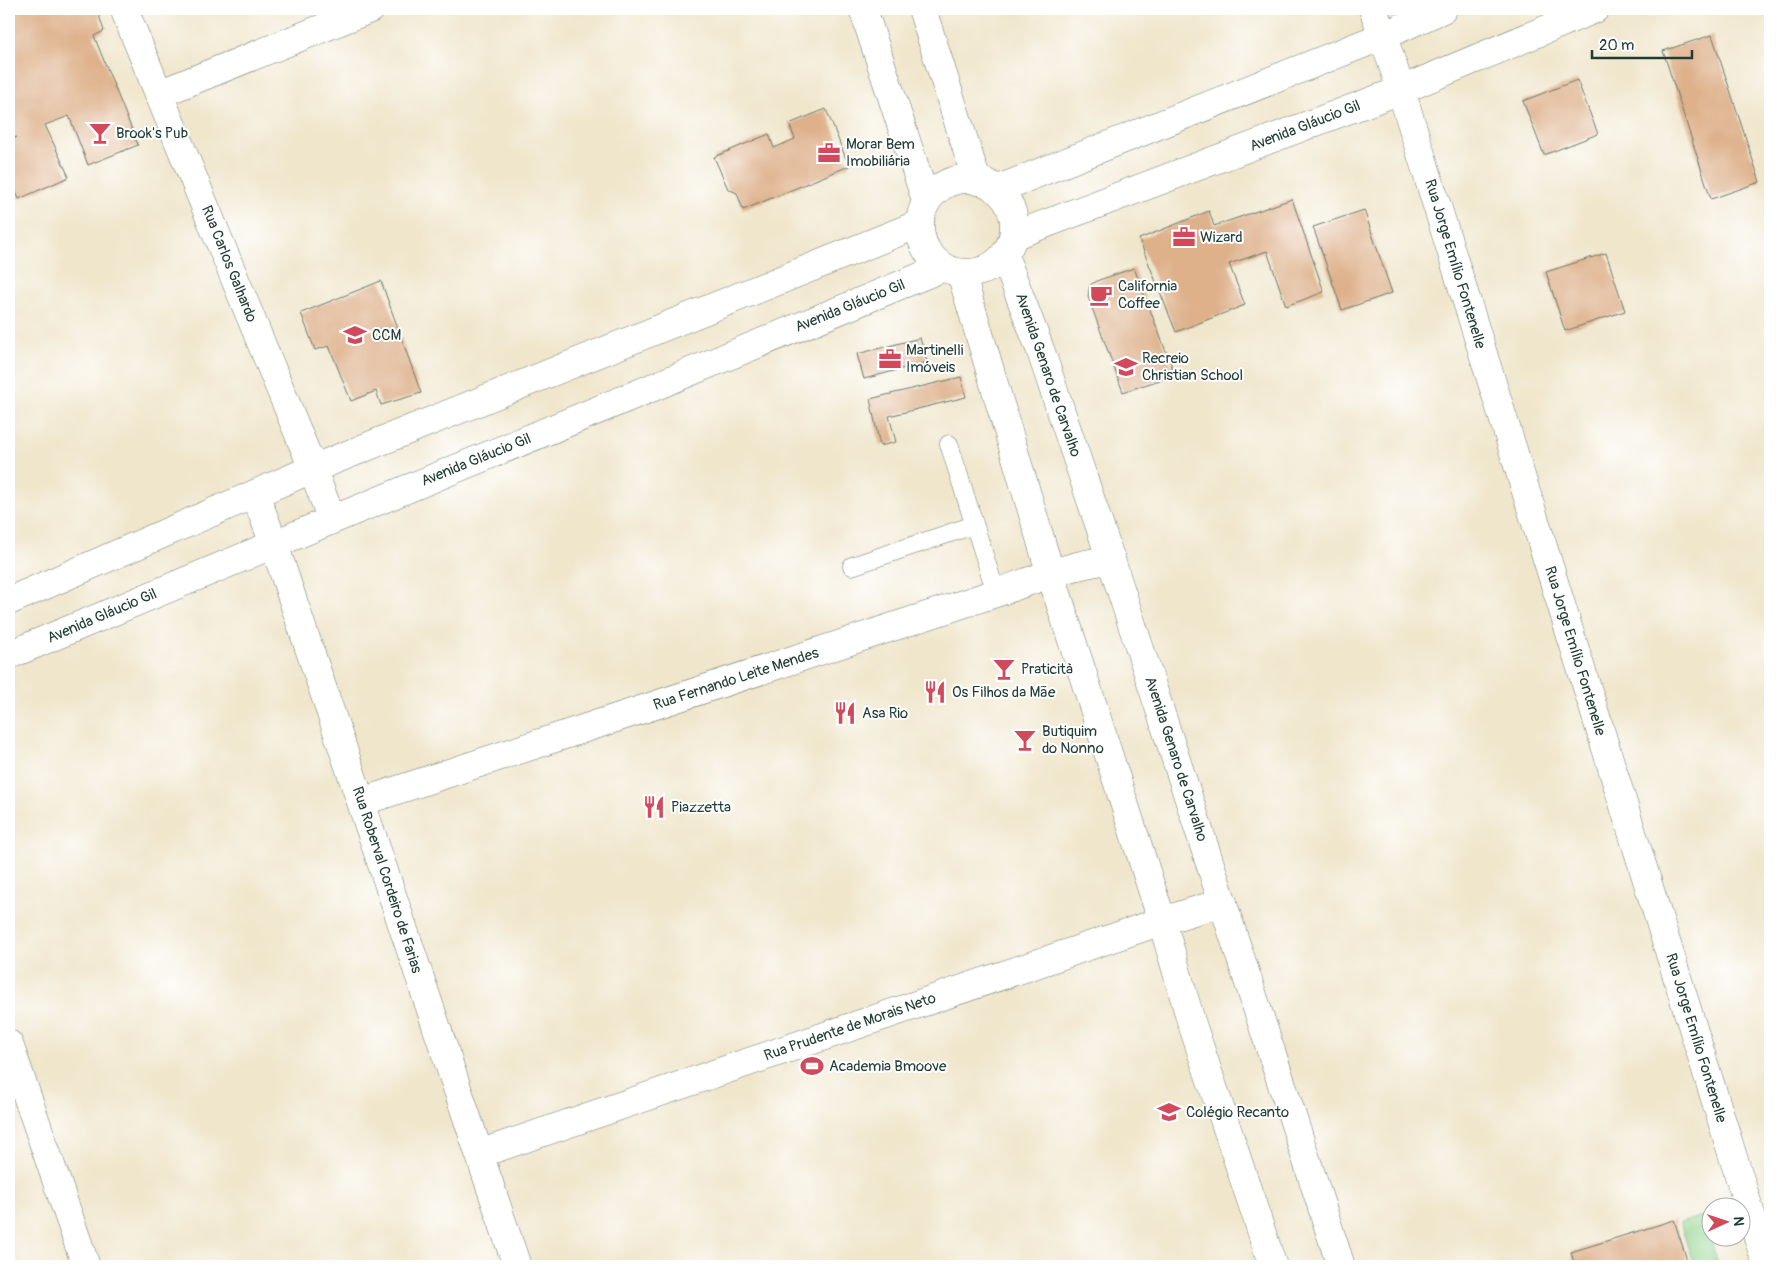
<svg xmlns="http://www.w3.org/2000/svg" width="1779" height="1275" font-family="Pangolin,sans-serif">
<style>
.green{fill:#8dd18a;stroke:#56875f}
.building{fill:#deb18b}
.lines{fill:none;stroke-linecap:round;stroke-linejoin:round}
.lane-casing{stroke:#687869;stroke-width:19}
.street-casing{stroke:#687869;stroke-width:29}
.secondary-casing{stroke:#687869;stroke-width:29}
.lane{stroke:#fff;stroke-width:18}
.street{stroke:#fff;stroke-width:28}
.secondary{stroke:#fff;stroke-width:28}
.labels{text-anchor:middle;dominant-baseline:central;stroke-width:4;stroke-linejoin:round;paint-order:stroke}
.street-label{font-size:15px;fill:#1f3d34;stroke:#fff}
.poi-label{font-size:15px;fill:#1f3d34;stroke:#fff;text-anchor:start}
</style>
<rect width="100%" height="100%" fill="#fff"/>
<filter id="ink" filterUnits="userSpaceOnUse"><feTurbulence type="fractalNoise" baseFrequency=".02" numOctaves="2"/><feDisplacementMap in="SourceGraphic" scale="10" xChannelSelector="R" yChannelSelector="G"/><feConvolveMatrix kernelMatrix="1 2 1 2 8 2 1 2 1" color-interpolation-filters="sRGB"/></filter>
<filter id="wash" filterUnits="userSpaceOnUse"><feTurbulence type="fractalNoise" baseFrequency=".0096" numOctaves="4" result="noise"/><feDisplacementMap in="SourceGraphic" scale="20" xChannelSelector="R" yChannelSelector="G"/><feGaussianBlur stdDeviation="1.12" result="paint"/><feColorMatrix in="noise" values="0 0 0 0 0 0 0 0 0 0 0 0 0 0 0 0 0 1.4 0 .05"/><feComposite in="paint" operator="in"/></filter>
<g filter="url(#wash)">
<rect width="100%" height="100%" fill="#f0e6cc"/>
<path class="green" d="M1703 1216 1719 1266H1694L1680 1223Z"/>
<g id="blocks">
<path class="building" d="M9 9H97L104 31 94 36 138 145 88 165 69 116 45 125 69 177 19 199 9 176V141L17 137 11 139 9 133Z
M1712 35 1760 182 1711 199 1663 51Z
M1577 80 1598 134 1544 155 1523 101Z
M826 109 849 166 743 210 737 193 728 189 714 157 769 134 774 148 795 139 789 124Z
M1292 199 1324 292 1286 306 1267 251 1229 264 1245 305 1176 332 1139 239 1209 211 1214 226Z
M1364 210 1392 293 1342 310 1313 227Z
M1606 253 1625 311 1565 331 1546 272Z
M1134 268 1175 375 1123 392 1088 297 1090 285 1099 280Z
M381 281 421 393 381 405 376 391 351 401 329 346 315 350 301 313Z
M920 338 927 362 864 379 857 354Z
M961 377 966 397 889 416 896 442 880 446 870 399Z
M1674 1220 1689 1266H1575L1571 1252Z"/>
</g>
</g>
<g filter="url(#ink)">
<use href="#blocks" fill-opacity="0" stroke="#687869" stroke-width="1"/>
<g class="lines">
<defs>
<path id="lane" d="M949 444 996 593
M852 566 974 525"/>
<path id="street" d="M124 9 306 452 332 520
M1373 9 1383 36 1401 90 1767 1266
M159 94 370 9
M255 494 274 544 517 1266
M361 802 996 593C1034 580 1071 564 1111 560
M9 1044 86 1266
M479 1154 1162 921 1223 902"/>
<path id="secondary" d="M863 9 926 201
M922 9 977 181
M920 226a47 47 0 1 1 94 0a47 47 0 1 1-94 0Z
M996 190 1383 36 1443 9
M1013 236 1401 90 1595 9
M1004 255 1040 349 1111 560 1341 1266
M961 273 1051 575 1162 921 1191 1021 1273 1266
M9 601 312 469 919 224
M9 655 332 520 944 267"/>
</defs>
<use href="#lane" class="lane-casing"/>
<use href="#street" class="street-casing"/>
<use href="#secondary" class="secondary-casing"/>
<use href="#lane" class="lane"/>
<use href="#street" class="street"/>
<use href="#secondary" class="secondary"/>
</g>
</g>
<defs>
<symbol id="bar-bare" viewBox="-9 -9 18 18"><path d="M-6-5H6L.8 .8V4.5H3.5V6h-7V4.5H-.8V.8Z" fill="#d1495b" stroke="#fff" stroke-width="2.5" paint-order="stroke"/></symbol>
<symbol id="office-bare" viewBox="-9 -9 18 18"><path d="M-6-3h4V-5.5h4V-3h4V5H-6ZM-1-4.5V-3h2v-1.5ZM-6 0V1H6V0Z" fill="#d1495b" stroke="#fff" stroke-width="2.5" paint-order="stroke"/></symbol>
<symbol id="cafe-bare" viewBox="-9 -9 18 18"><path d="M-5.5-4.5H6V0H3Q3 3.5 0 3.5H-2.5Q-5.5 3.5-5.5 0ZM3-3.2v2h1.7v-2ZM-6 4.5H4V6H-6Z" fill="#d1495b" stroke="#fff" stroke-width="2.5" paint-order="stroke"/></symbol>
<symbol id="school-bare" viewBox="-9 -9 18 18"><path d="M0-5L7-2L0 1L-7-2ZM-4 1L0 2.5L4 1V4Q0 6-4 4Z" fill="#d1495b" stroke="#fff" stroke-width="2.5" paint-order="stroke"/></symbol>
<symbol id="restaurant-bare" viewBox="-9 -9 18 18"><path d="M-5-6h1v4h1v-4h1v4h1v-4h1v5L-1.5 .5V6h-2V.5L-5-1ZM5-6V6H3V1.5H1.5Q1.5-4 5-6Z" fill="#d1495b" stroke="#fff" stroke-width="2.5" paint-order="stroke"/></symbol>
<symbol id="stadium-bare" viewBox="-9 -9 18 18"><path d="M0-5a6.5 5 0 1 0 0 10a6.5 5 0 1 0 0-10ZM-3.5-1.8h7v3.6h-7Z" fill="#d1495b" stroke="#fff" stroke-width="2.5" paint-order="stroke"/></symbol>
</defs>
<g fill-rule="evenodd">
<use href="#bar-bare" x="84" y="117" width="32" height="32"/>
<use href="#office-bare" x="813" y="137" width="32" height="32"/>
<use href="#office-bare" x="1168" y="221" width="32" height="32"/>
<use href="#cafe-bare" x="1085" y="279" width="32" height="32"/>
<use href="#school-bare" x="339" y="319" width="32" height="32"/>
<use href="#office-bare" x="874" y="343" width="32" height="32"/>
<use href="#school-bare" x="1110" y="351" width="32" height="32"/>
<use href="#bar-bare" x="988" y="653" width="32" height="32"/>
<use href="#restaurant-bare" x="919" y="676" width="32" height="32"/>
<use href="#restaurant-bare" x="829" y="697" width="32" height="32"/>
<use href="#bar-bare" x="1009" y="724" width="32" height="32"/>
<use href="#restaurant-bare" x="638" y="791" width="32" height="32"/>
<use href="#stadium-bare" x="796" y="1050" width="32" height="32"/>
<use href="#school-bare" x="1153" y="1096" width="32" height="32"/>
</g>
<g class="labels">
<g class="street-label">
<text transform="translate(1305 126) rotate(-21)">Avenida Gláucio Gil</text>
<text transform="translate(229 264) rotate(68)">Rua Carlos Galhardo</text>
<text transform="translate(1455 264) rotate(73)">Rua Jorge Emílio Fontenelle</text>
<text transform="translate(850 306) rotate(-22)">Avenida Gláucio Gil</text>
<text transform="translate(1048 375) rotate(71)">Avenida Genaro de Carvalho</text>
<text transform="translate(476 460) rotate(-22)">Avenida Gláucio Gil</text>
<text transform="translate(102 616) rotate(-23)">Avenida Gláucio Gil</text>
<text transform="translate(1575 651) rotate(73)">Rua Jorge Emílio Fontenelle</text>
<text transform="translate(736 679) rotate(-18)">Rua Fernando Leite Mendes</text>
<text transform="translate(1176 759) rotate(72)">Avenida Genaro de Carvalho</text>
<text transform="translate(387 880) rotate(72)">Rua Roberval Cordeiro de Farias</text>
<text transform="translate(850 1027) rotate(-19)">Rua Prudente de Morais Neto</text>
<text transform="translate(1696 1038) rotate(73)">Rua Jorge Emílio Fontenelle</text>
</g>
<g class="poi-label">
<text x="116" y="133">Brook's Pub</text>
<text x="846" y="144">Morar Bem<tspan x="846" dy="17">Imobiliária</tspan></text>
<text x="1200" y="237">Wizard</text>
<text x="1118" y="286">California<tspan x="1118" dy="17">Coffee</tspan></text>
<text x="372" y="335">CCM</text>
<text x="906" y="350">Martinelli<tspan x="906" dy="17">Imóveis</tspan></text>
<text x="1142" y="358">Recreio<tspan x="1142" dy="17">Christian School</tspan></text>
<text x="1021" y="669">Praticità</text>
<text x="952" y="692">Os Filhos da Mãe</text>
<text x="862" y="713">Asa Rio</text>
<text x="1042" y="731">Butiquim<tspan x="1042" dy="17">do Nonno</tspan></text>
<text x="671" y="807">Piazzetta</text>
<text x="829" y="1066">Academia Bmoove</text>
<text x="1186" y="1112">Colégio Recanto</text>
</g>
</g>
<rect width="1779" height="1275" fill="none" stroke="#fff" stroke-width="30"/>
<g transform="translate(1726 1222) rotate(87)"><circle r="24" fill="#ffffff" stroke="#a5b1ae"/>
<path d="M0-4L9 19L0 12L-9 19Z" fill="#d1495b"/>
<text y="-8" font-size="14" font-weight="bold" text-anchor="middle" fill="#1f3d34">N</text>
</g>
<path d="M1592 50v8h100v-8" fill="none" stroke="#1f3d34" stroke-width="2.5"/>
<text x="1599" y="50" font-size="15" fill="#1f3d34" stroke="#ffffff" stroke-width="4" paint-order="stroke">20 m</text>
</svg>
